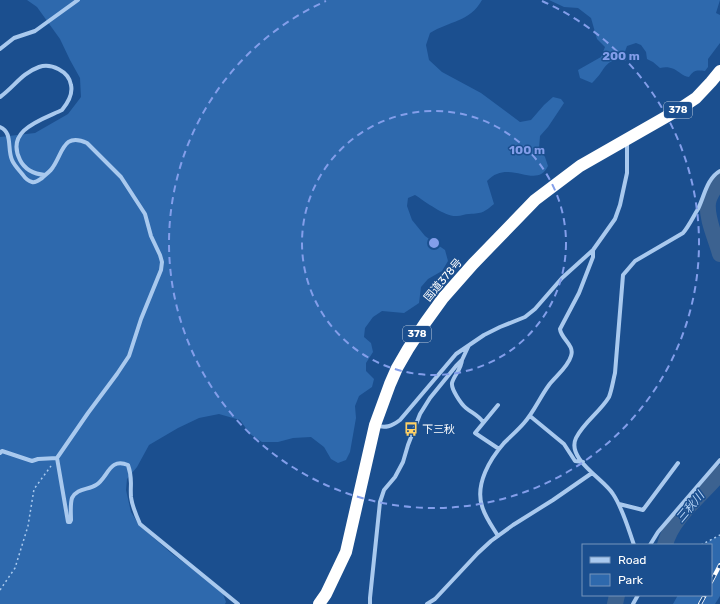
<svg xmlns="http://www.w3.org/2000/svg" width="720" height="604" font-family="Rubik,'Noto Sans JP',sans-serif">
<style>
.green{fill:#2e69ad}
.lines{fill:none;stroke-linecap:round;stroke-linejoin:round}
.river{stroke:#3c6290;stroke-width:16}
.path{stroke:#a9c9ee;stroke-width:1.5;stroke-dasharray:2 3;stroke-linecap:butt}
.street{stroke:#a9c9ee;stroke-width:4}
.highway{stroke:#fff;stroke-width:12}
.rail-casing{stroke:#fff;stroke-width:4}
.rail{stroke:#1b4f8f;stroke-width:2.5;stroke-dasharray:8;stroke-linecap:butt}
.ring{fill:none;stroke:#839eea;stroke-width:2;stroke-dasharray:7 5}
.labels{text-anchor:middle;dominant-baseline:central;stroke-width:3;stroke-linejoin:round;paint-order:stroke}
.shield{fill:#1b4f8f;stroke:#bbcadd;stroke-width:1}
.shield-label{font-size:10px;font-weight:bold;fill:#fff}
.street-label{font-size:11px;fill:#fff;stroke:#1b4f8f}
.poi-label{font-size:11px;fill:#fff;stroke:#1b4f8f;text-anchor:start}
.water-label{font-size:12px;font-style:italic;fill:#b5d3f5;stroke:#1b4f8f}
.centre{fill:#839eea;stroke:#1b4f8f;stroke-width:2}
.ring-label{font-size:12px;text-anchor:middle;font-weight:bold;fill:#839eea;stroke:#1b4f8f;stroke-width:3;stroke-linejoin:round;paint-order:stroke}
</style>
<rect width="100%" height="100%" fill="#1b4f8f"/>
<path class="green" d="M27 0H482C470 22 449 21 430 33L426 45 429 60 442 72 481 93 520 122 531 120 544 105 553 97 561 99 564 103 548 127 540 136 539 148 545 157 548 166C536 191 509 157 487 181L494 204C483 213 483 213 469 214 465 214 461 216 457 216 445 217 426 202 415 195L408 198 407 206 412 220 425 236 445 250 448 261 442 271 428 279 421 287 419 303 404 313 382 311 373 317 365 328 364 337 371 343 373 352 366 363V371L374 379 372 387 359 396 355 406 356 418 350 452 346 460 338 463 331 459 324 447 311 437 293 438 278 442H262L250 434 240 420 219 414 199 418 178 428 149 445 137 467 127 479 126 490 131 512 139 525 171 553 222 591 226 602 225 604H0V137L35 133 68 114 81 97 80 78 70 60 60 39 37 7Z
M549 0H720L716 13 720 15V43L708 59V67L705 71C696 70 694 70 689 77 682 76 680 72 674 69 669 67 665 67 660 68L653 62 647 59 646 52 641 45 636 43 627 46 623 57C601 63 607 69 592 83L580 78 578 70 601 57 605 47 597 39 591 18 578 8 564 7Z
M720 536V596L715 604H673L678 595H711V545H706L710 540Z"/>
<g class="lines">
<path class="river" d="M720 181C715 187 709 195 708 203 706 218 716 239 720 254
M665 545C671 518 703 494 720 473
M615 604 617 595"/>
<path class="path" d="M701 545 720 535
M0 590 15 568 28 526 34 489 51 466
M661 595H665"/>
<path class="street" d="M0 49 14 38 35 31 78 0
M0 97C14 87 22 73 39 67 51 63 69 71 71 85 73 94 67 104 62 110 41 120 5 130 20 160 25 170 34 174 45 175
M0 127C13 132 7 149 12 160 14 165 19 170 23 175 25 178 28 181 32 182 36 183 39 180 42 178 46 174 51 171 53 167 63 152 64 132 87 143L121 177 145 214 151 236 160 255 162 262 161 270 141 319 129 356 117 374 88 413 57 458 68 522H70L71 520C71 514 70 504 72 498 77 488 88 490 96 485 108 478 109 457 128 465 133 479 130 484 131 497 132 506 136 515 140 524L238 604
M462 360C461 370 454 375 452 383 451 389 461 404 466 408 472 413 478 415 483 422
M498 405 475 433 499 449
M530 416 564 444 575 461 583 462
M376 425C385 429 392 426 400 420L456 354 484 335 500 327 525 317 535 309 562 278 593 250 615 219 620 205 627 173V141
M0 453 2 451 32 461 38 459 57 458
M619 504 643 510 678 463
M498 536C492 526 485 517 482 506 475 484 490 459 504 443 511 436 518 430 524 423 534 412 540 397 549 385 556 376 568 367 571 356 575 345 561 339 560 329L579 293 593 257V250
M634 545C628 528 623 509 613 494 604 479 566 459 576 438 584 422 600 412 609 397 612 389 613 381 615 373L623 275 635 261 683 233C689 226 693 217 698 209 704 197 707 178 720 171
M650 545 658 532 720 460
M370 604V598L380 502 384 490 395 477 403 462 408 445 420 414 430 398 456 366 462 360 469 345
M427 604 435 599 478 553 491 541 513 525 553 500 592 473
M633 604 638 595"/>
<path class="highway" d="M319 604 326 594 346 552 375 425 390 384 397 368 408 349 425 323 443 298 473 264 535 200 580 166 678 110 696 98 711 82 720 71"/>
<defs>
<path id="rail" d="M711 582 720 565
M700 604 705 595"/>
</defs>
<use href="#rail" class="rail-casing"/>
<use href="#rail" class="rail"/>
</g>
<g class="ring">
<circle cx="434" cy="243" r="132"/>
<path d="M542 1A265 265 0 1 1 326 1"/>
</g>
<defs>
<symbol id="bus-bare" viewBox="-9 -9 18 18"><path d="M-5-6H5V4H4V6H2V4H-2V6H-4V4H-5ZM-3.5-4V0h7V-4ZM-3.5 1.2v1.5H-2V1.2ZM2 1.2v1.5H3.5V1.2Z" fill="#ffd166" stroke="#1b4f8f" stroke-width="2.5" paint-order="stroke"/></symbol>
</defs>
<g fill-rule="evenodd">
<use href="#bus-bare" x="401" y="419" width="20" height="20"/>
</g>
<g class="labels">
<g class="shield">
<rect x="664" y="102" width="28" height="16" rx="3"/>
<rect x="403" y="326" width="28" height="16" rx="3"/>
</g>
<g class="shield-label">
<text x="678" y="110">378</text>
<text x="417" y="334">378</text>
</g>
<g class="street-label">
<text transform="translate(443 280) rotate(-50)">国道378号</text>
</g>
<g class="poi-label">
<text x="422" y="429">下三秋</text>
</g>
<g class="water-label">
<text transform="translate(690 507) rotate(-50)">三秋川</text>
</g>
</g>
<circle cx="434" cy="243" r="6" class="centre"/>
<g class="ring-label">
<text x="621" y="60">200 m</text>
<text x="527" y="154">100 m</text>
</g>
<rect x="582" y="544" width="130" height="52" fill="#1b4f8f" stroke="#7695bc"/>
<rect x="590" y="557" width="20" height="6" fill="#a9c9ee" stroke="#7695bc"/>
<text x="618" y="564" font-size="12" fill="#ffffff">Road</text>
<rect x="590" y="574" width="20" height="12" fill="#2e69ad" stroke="#7695bc"/>
<text x="618" y="584" font-size="12" fill="#ffffff">Park</text>
</svg>
